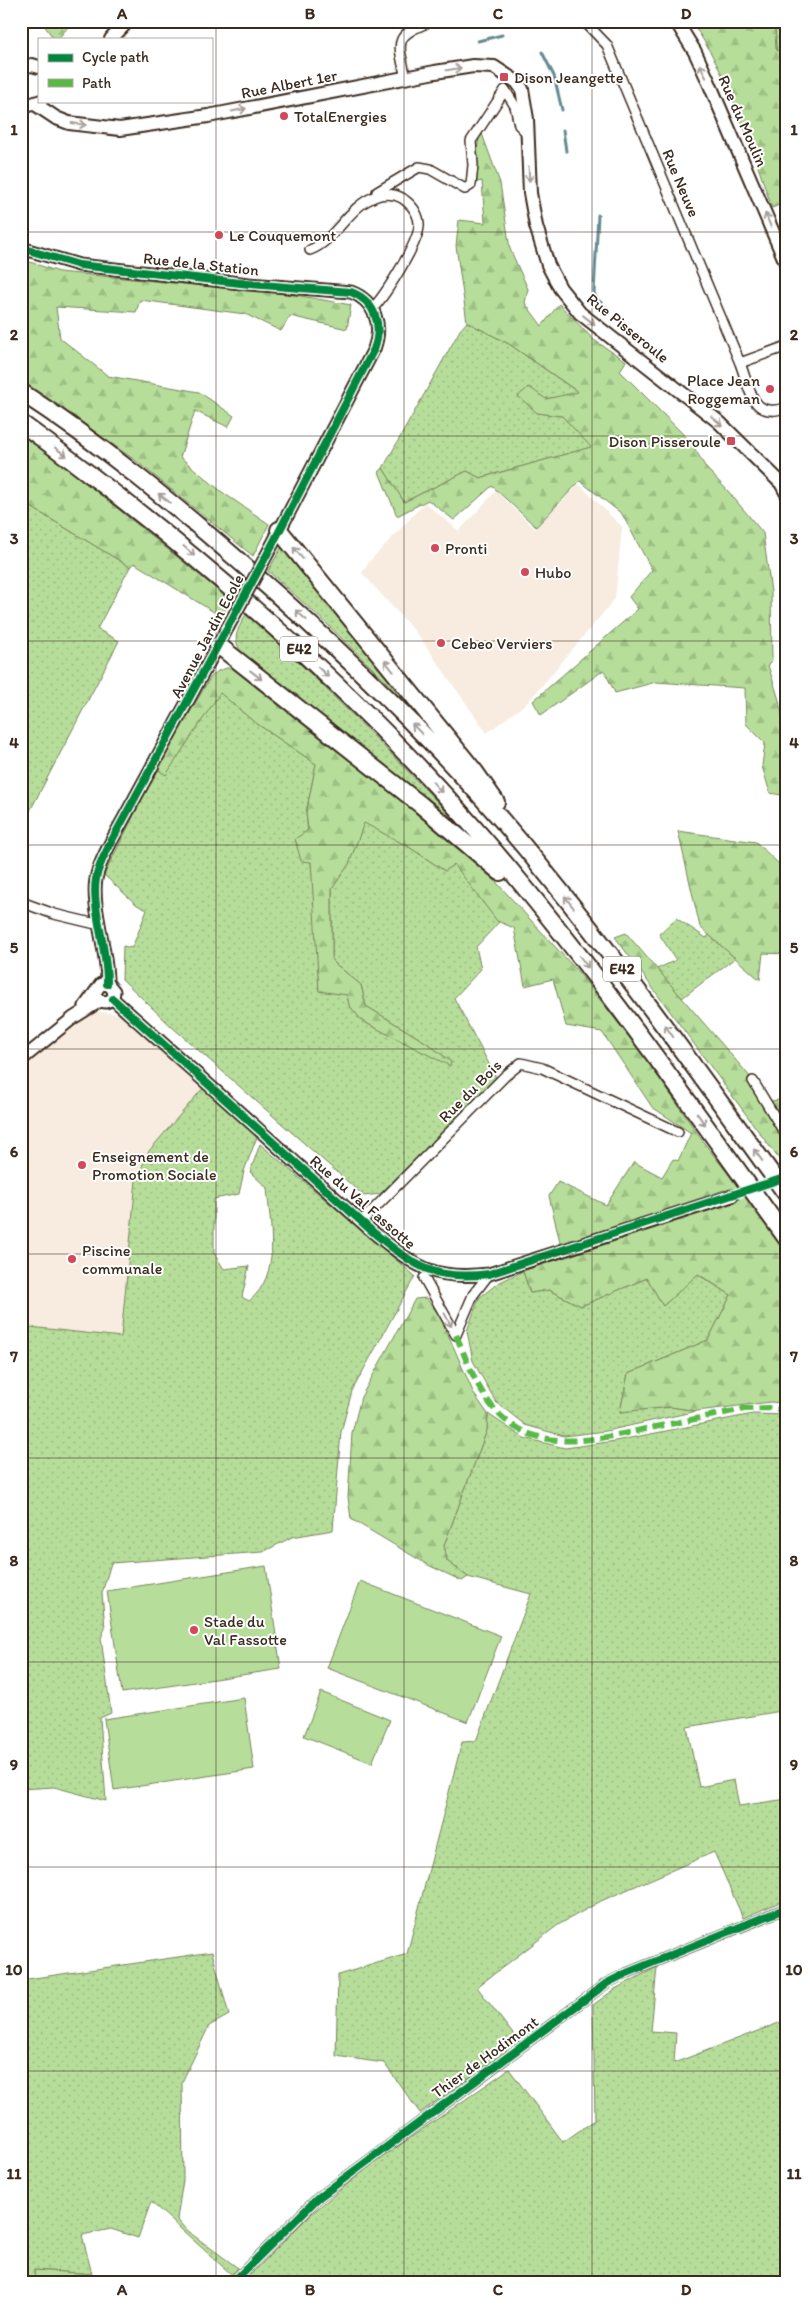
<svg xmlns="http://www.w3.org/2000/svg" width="808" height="2303" font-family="Itim,sans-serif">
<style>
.built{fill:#f7ecdf}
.grass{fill:url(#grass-dots);stroke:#78845c}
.forest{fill:url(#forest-firs);stroke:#78845c}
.garden{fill:#b6de9a;stroke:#78845c}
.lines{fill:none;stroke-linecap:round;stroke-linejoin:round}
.stream{stroke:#648b92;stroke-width:3}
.tertiary-tunnel{stroke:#d8d4d2;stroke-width:11;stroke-dasharray:11 5.5;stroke-linecap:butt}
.minor-casing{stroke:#3b2a1e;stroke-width:12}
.tertiary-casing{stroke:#3b2a1e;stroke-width:15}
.secondary-casing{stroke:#3b2a1e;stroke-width:16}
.motorway-casing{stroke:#3b2a1e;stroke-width:20}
.minor{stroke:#fff;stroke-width:9}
.tertiary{stroke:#fff;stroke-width:11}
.secondary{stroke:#fff;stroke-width:12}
.motorway{stroke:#fff;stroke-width:16}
.tertiary-bridge-casing{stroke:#3b2a1e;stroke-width:15;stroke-linecap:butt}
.tertiary-bridge{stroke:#fff;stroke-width:11}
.quiet{stroke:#58b947;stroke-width:6;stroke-dasharray:12 6;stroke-linecap:butt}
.cycleway-casing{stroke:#fff;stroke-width:11}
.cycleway{stroke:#00873e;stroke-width:8}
.oneway{stroke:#a79f9a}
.grid{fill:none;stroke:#3b2a1e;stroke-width:1;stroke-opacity:0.55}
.poi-dot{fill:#d1495b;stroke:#fff;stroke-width:2}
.labels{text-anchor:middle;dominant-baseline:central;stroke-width:4;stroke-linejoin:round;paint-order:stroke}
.shield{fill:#fff;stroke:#766a62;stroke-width:1}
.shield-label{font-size:15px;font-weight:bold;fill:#3b2a1e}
.poi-label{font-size:16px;fill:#3b2a1e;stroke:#fff;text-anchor:start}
.street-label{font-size:16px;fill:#3b2a1e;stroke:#fff}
.neatline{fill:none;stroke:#3b2a1e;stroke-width:2}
.grid-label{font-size:16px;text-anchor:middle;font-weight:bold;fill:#3b2a1e}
</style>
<defs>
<pattern id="grass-dots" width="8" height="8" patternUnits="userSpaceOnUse" patternTransform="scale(1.25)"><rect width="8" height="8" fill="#b6de9a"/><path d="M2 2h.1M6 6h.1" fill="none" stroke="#9dbf84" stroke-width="1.8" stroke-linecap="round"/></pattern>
<pattern id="forest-firs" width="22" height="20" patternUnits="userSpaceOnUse" patternTransform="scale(1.25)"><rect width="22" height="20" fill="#b6de9a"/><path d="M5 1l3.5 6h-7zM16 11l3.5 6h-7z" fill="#9dbf84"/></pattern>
</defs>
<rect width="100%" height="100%" fill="#fff"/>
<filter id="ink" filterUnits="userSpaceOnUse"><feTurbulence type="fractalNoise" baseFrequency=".02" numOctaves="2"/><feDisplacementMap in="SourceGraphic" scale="10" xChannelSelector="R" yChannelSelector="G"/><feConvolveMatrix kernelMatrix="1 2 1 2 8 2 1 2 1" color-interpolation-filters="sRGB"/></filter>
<g filter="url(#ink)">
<path class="built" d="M579 484 622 527 615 599 528 702 487 733 418 635 362 573 369 562 425 503 459 531 496 491 535 529Z
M91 1011 120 1014 203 1088 136 1180 121 1337 21 1326V1070Z"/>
<path class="grass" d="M775 26 787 37V60L776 49Z
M467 322 509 344 579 393 546 399 537 413 562 416 592 447 480 478 467 471 404 502 383 468 460 330Z
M21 501 130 567 97 629 119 641 21 828Z
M281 548 287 551 414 709 326 623 268 571Z
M246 614C322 682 392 754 462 828L246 657C230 640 236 633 246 614Z
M220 692 253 721 316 764 306 813 315 903 319 991 347 994 349 1005 362 1021 450 1065 451 1062 427 1043 366 1006 361 985 332 961V888L349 864 364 822 409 847 445 871 454 864 499 922 476 947 481 969 454 998 496 1077 380 1194 364 1196 172 1027 122 979 123 946 132 948 147 910 137 905 104 875 157 769 166 774Z
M676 918 706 938 709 935 735 958 682 998 657 969 676 960 659 934Z
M203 1088 257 1137 244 1171 239 1194 214 1199V1253L224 1269 249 1266 242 1297 249 1301C282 1275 270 1225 267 1188L250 1172 260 1144 415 1276 352 1391 341 1432 333 1530 292 1537 263 1552 111 1563 102 1593 105 1628 101 1638 111 1713 100 1718 106 1801 54 1787 21 1789V1326L121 1337 136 1180 149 1151Z
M523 1271 530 1293 549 1290 581 1306 647 1278 663 1306 697 1274 731 1295 708 1340 628 1374 620 1412 671 1407 697 1411 606 1431 564 1436 525 1425 496 1402 473 1361 467 1331 479 1298 498 1283Z
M488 1414 524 1438 565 1448 615 1441 753 1414 787 1415V1466L781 1467 787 1531V1590L783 1591 787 1612V1710L687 1727 699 1787 734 1780 739 1806 787 1799V1899L743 1918 714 1852 601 1901 558 1925 477 1987 519 2042 420 2113 384 2063 336 2056 338 1975 407 1954 462 1742 476 1741 531 1594 468 1577 447 1561 444 1545 487 1430Z
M212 1952 229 2015 209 2026 182 2082 183 2180 177 2219 186 2230 238 2268 232 2275 151 2202 138 2238 111 2229 82 2235 92 2274 34 2270 35 2280 21 2281V1980Z
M657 1967 651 2031 676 2033 674 2063 784 2021 787 1974V2098L780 2141 787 2142V2282H243L311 2214 367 2168 509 2069 563 2142 595 2120 593 2005 615 1989Z"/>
<path class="forest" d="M47 21H73L58 39H54L44 25Z
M691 21H787V37L775 27 776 49 787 60V202L772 208C750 144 730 77 691 21Z
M481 131 500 183 510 249 528 289 525 303 542 326 559 304 594 340 626 361 620 371 691 442 706 468 728 491 763 533 771 592 772 661 768 665 779 700 787 743V796L770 793 762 766 765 743 746 724 745 688 656 682 615 693 604 670 541 715 533 701 638 609 629 597 652 570 622 514 580 481 536 527 492 486 454 520 428 500 397 516 379 472 383 468 404 502 467 471 480 478 591 447 562 416 537 413 518 396 529 387 546 399 578 392 509 344 467 322 456 246 459 220 485 223 482 181 477 182C475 164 476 148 481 131Z
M21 259 59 272 290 294 351 305 347 329 290 316 281 331 245 314 140 300 136 312 56 307 60 338 108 376 199 392 234 416 228 427 195 411 180 457 222 492 269 524 253 556 135 460 21 382Z
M21 435 57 459 230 600 222 617 134 563 130 567 21 501Z
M227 668H240L466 849 580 974 644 1056 704 1143 752 1204 787 1255V1404L771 1402 697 1411 671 1407 620 1412 628 1374 708 1340 731 1295 698 1274 663 1306 647 1278 581 1306 549 1290 530 1293 523 1271 732 1202 724 1190 561 1246 549 1196 558 1182 606 1205 634 1162 662 1177 673 1159 678 1161 691 1133 652 1107 602 1032 566 1026 553 979 525 986 514 928 497 921 454 864 445 871 409 847 364 823 349 864 332 889V961L361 985 366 1006 427 1043 451 1062 450 1066 362 1021 349 1005 347 995 319 991 311 862 301 861 295 839 308 830 306 813 316 764 253 721 220 693 166 775 157 769 210 678 218 671Z
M678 831 756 842 783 868H787V954L763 953 760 980 700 927Z
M626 933 771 1101 787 1099V1170L615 937Z
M426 1298 440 1316 474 1394 488 1414 487 1430 444 1545 447 1561 468 1577 462 1581 428 1565 351 1519 348 1497 352 1433 361 1397 415 1299Z
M34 2270 92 2274 94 2282H35Z"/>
<path class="garden" d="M266 1566 281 1669 122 1693 107 1591Z
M360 1581 501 1636 468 1722 327 1668Z
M321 1692 390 1720 372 1763 304 1736Z
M244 1698 254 1769 114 1790 104 1719Z"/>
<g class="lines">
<path class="stream" d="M478 41 502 35
M542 52 554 76 562 110
M563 130 566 151
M598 215 594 293 597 299 608 309"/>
<path class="tertiary-tunnel" d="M732 1196 787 1177"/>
<defs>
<path id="minor" d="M584 21 607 45 740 363
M406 78C397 39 394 36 432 21
M376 196 377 192 419 167 430 169 465 189 471 185 473 165 471 141 505 90 515 106 519 125 528 134
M310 250C336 240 347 208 374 197 384 193 397 193 406 201 414 207 420 217 419 227 417 245 385 296 372 309
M787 346 740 363C750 389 752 421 787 407
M21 902 54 914 100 925
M753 1081 787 1137
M362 1221 505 1076 521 1063 542 1068 678 1132
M424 1278 456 1335 473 1295 489 1274
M233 2282 318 2198 607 1983 627 1973 787 1908"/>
<path id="tertiary" d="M21 248 79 265 249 284 351 292C375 301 383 325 374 349L270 549
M107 984C108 951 91 907 96 879 98 866 105 854 111 842L228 627
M113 999 373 1232C415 1266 432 1281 489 1274L732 1196
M85 1006 101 984 109 985 114 991 113 999 106 1002 100 1001 94 995
M21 1060 73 1018 100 1001"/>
<path id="secondary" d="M676 21 695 52 707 78 787 265
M111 39 128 21
M21 67 32 65 39 67
M21 102 29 105 41 101
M35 104 56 118 69 123 120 129 208 116 435 72 473 66 494 67 517 82 522 89 527 119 530 193 536 226 548 265 560 288 580 313 719 422 781 483 787 494"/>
<path id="motorway" d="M21 392C101 444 175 505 247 568 354 661 456 761 545 872 630 976 708 1086 787 1195
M21 423C189 545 347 681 483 838 593 965 689 1103 787 1239
M279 530 475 772 496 802
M218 645 421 805 500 872"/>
</defs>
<use href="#minor" class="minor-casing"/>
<use href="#tertiary" class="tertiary-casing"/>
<use href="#secondary" class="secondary-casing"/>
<use href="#motorway" class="motorway-casing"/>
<use href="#minor" class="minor"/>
<use href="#tertiary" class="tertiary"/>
<use href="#secondary" class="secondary"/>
<use href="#motorway" class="motorway"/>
<defs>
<path id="tertiary-bridge" d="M228 627 270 549"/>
</defs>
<use href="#tertiary-bridge" class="tertiary-bridge-casing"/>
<use href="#tertiary-bridge" class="tertiary-bridge"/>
<path class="quiet" d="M456 1335C468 1363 479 1396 502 1417 544 1456 606 1437 655 1427 685 1421 715 1415 744 1409L767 1408 787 1410"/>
<defs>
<path id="cycleway" d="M21 248 79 265 249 284 351 292C375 301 383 325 374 349L270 549 111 842C105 854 98 866 96 879 91 907 108 951 107 984
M113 999 373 1232C415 1266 432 1281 489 1274L787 1177
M233 2282 318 2198 607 1983 627 1973 787 1908"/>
</defs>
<use href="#cycleway" class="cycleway-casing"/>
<use href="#cycleway" class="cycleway"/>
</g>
<defs><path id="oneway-shaft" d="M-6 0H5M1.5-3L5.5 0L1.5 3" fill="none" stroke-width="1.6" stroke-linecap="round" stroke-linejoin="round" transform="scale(1.25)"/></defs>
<g class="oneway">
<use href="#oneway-shaft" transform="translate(454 69) rotate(-9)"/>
<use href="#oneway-shaft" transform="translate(703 71) rotate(-115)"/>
<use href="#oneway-shaft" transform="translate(239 110) rotate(-11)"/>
<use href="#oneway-shaft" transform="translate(79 124) rotate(8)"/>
<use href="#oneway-shaft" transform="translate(529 174) rotate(87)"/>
<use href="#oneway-shaft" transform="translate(768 220) rotate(-112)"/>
<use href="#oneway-shaft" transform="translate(589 320) rotate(38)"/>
<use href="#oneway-shaft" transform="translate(717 421) rotate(40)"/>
<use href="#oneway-shaft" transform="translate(61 452) rotate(36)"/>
<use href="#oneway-shaft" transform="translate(164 498) rotate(-142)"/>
<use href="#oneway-shaft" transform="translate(189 551) rotate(41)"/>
<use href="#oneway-shaft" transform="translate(298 553) rotate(-129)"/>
<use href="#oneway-shaft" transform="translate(301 615) rotate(-139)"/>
<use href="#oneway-shaft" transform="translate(389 666) rotate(-129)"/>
<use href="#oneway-shaft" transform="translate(323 672) rotate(44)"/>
<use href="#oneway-shaft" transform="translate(256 675) rotate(38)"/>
<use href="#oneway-shaft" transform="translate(417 729) rotate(-134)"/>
<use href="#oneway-shaft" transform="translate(437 787) rotate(48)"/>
<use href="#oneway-shaft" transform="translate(569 902) rotate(-128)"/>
<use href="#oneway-shaft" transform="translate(584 962) rotate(53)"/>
<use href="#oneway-shaft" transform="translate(669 1031) rotate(-125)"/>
<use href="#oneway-shaft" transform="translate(701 1119) rotate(54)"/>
<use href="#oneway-shaft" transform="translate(758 1155) rotate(-126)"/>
<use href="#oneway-shaft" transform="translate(448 1320) rotate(62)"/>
</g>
</g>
<path class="grid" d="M216 21V2282M404 21V2282M592 21V2282M21 232H787M21 436H787M21 641H787M21 845H787M21 1049H787M21 1254H787M21 1458H787M21 1662H787M21 1867H787M21 2071H787"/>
<g class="poi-dot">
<rect x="499" y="72" width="10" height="10" rx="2.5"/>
<circle cx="284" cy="116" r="5"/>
<circle cx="219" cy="235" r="5"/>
<circle cx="770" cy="389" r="5"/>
<rect x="726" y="436" width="10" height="10" rx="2.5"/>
<circle cx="435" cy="548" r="5"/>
<circle cx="525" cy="572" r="5"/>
<circle cx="441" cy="643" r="5"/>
<circle cx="82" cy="1165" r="5"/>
<circle cx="72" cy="1259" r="5"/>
<circle cx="194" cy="1630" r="5"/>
</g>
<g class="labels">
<g class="shield">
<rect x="280" y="636.5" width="38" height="25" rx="4"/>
<rect x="603" y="956.5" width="38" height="25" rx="4"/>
</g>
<g class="shield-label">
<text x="299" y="649">E42</text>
<text x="622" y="969">E42</text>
</g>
<g class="poi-label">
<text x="514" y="77">Dison Jeangette</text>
<text x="294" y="116">TotalEnergies</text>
<text x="229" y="235">Le Couquemont</text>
<text x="760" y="380" text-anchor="end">Place Jean<tspan x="760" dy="18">Roggeman</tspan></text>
<text x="721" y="441" text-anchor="end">Dison Pisseroule</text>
<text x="445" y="548">Pronti</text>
<text x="535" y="572">Hubo</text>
<text x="451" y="643">Cebeo Verviers</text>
<text x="92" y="1156">Enseignement de<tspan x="92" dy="18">Promotion Sociale</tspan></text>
<text x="82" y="1250">Piscine<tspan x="82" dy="18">communale</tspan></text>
<text x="204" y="1621">Stade du<tspan x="204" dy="18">Val Fassotte</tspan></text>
</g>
<g class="street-label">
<text transform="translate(289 84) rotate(-11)">Rue Albert 1er</text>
<text transform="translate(743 121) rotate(66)">Rue du Moulin</text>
<text transform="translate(681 183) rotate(67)">Rue Neuve</text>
<text transform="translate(201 264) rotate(6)">Rue de la Station</text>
<text transform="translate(628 328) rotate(39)">Rue Pisseroule</text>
<text transform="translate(207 636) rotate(-62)">Avenue Jardin Ecole</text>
<text transform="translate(470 1091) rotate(-45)">Rue du Bois</text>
<text transform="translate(363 1202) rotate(41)">Rue du Val Fassotte</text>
<text transform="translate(485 2057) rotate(-36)">Thier de Hodimont</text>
</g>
</g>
<rect width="808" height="2303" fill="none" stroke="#fff" stroke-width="55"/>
<rect x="38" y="38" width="175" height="65" fill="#ffffff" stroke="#b1aaa5"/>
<rect x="48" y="54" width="25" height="8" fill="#00873e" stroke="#b1aaa5"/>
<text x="82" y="62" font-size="15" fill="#3b2a1e">Cycle path</text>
<rect x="48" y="79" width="25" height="8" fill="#58b947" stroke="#b1aaa5"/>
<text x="82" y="88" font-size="15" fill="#3b2a1e">Path</text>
<rect x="28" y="28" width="752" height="2248" class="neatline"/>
<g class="grid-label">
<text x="122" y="19">A</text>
<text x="310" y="19">B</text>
<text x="498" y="19">C</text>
<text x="686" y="19">D</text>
<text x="14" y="135">1</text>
<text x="794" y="135">1</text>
<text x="14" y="340">2</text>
<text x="794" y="340">2</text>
<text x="14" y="544">3</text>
<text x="794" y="544">3</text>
<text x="14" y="748">4</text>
<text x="794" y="748">4</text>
<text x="14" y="953">5</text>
<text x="794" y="953">5</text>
<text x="14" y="1157">6</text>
<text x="794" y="1157">6</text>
<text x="14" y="1362">7</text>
<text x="794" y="1362">7</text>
<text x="14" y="1566">8</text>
<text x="794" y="1566">8</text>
<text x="14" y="1770">9</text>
<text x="794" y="1770">9</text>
<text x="14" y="1975">10</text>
<text x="794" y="1975">10</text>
<text x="14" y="2179">11</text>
<text x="794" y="2179">11</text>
<text x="122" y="2295">A</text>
<text x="310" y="2295">B</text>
<text x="498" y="2295">C</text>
<text x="686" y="2295">D</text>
</g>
</svg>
